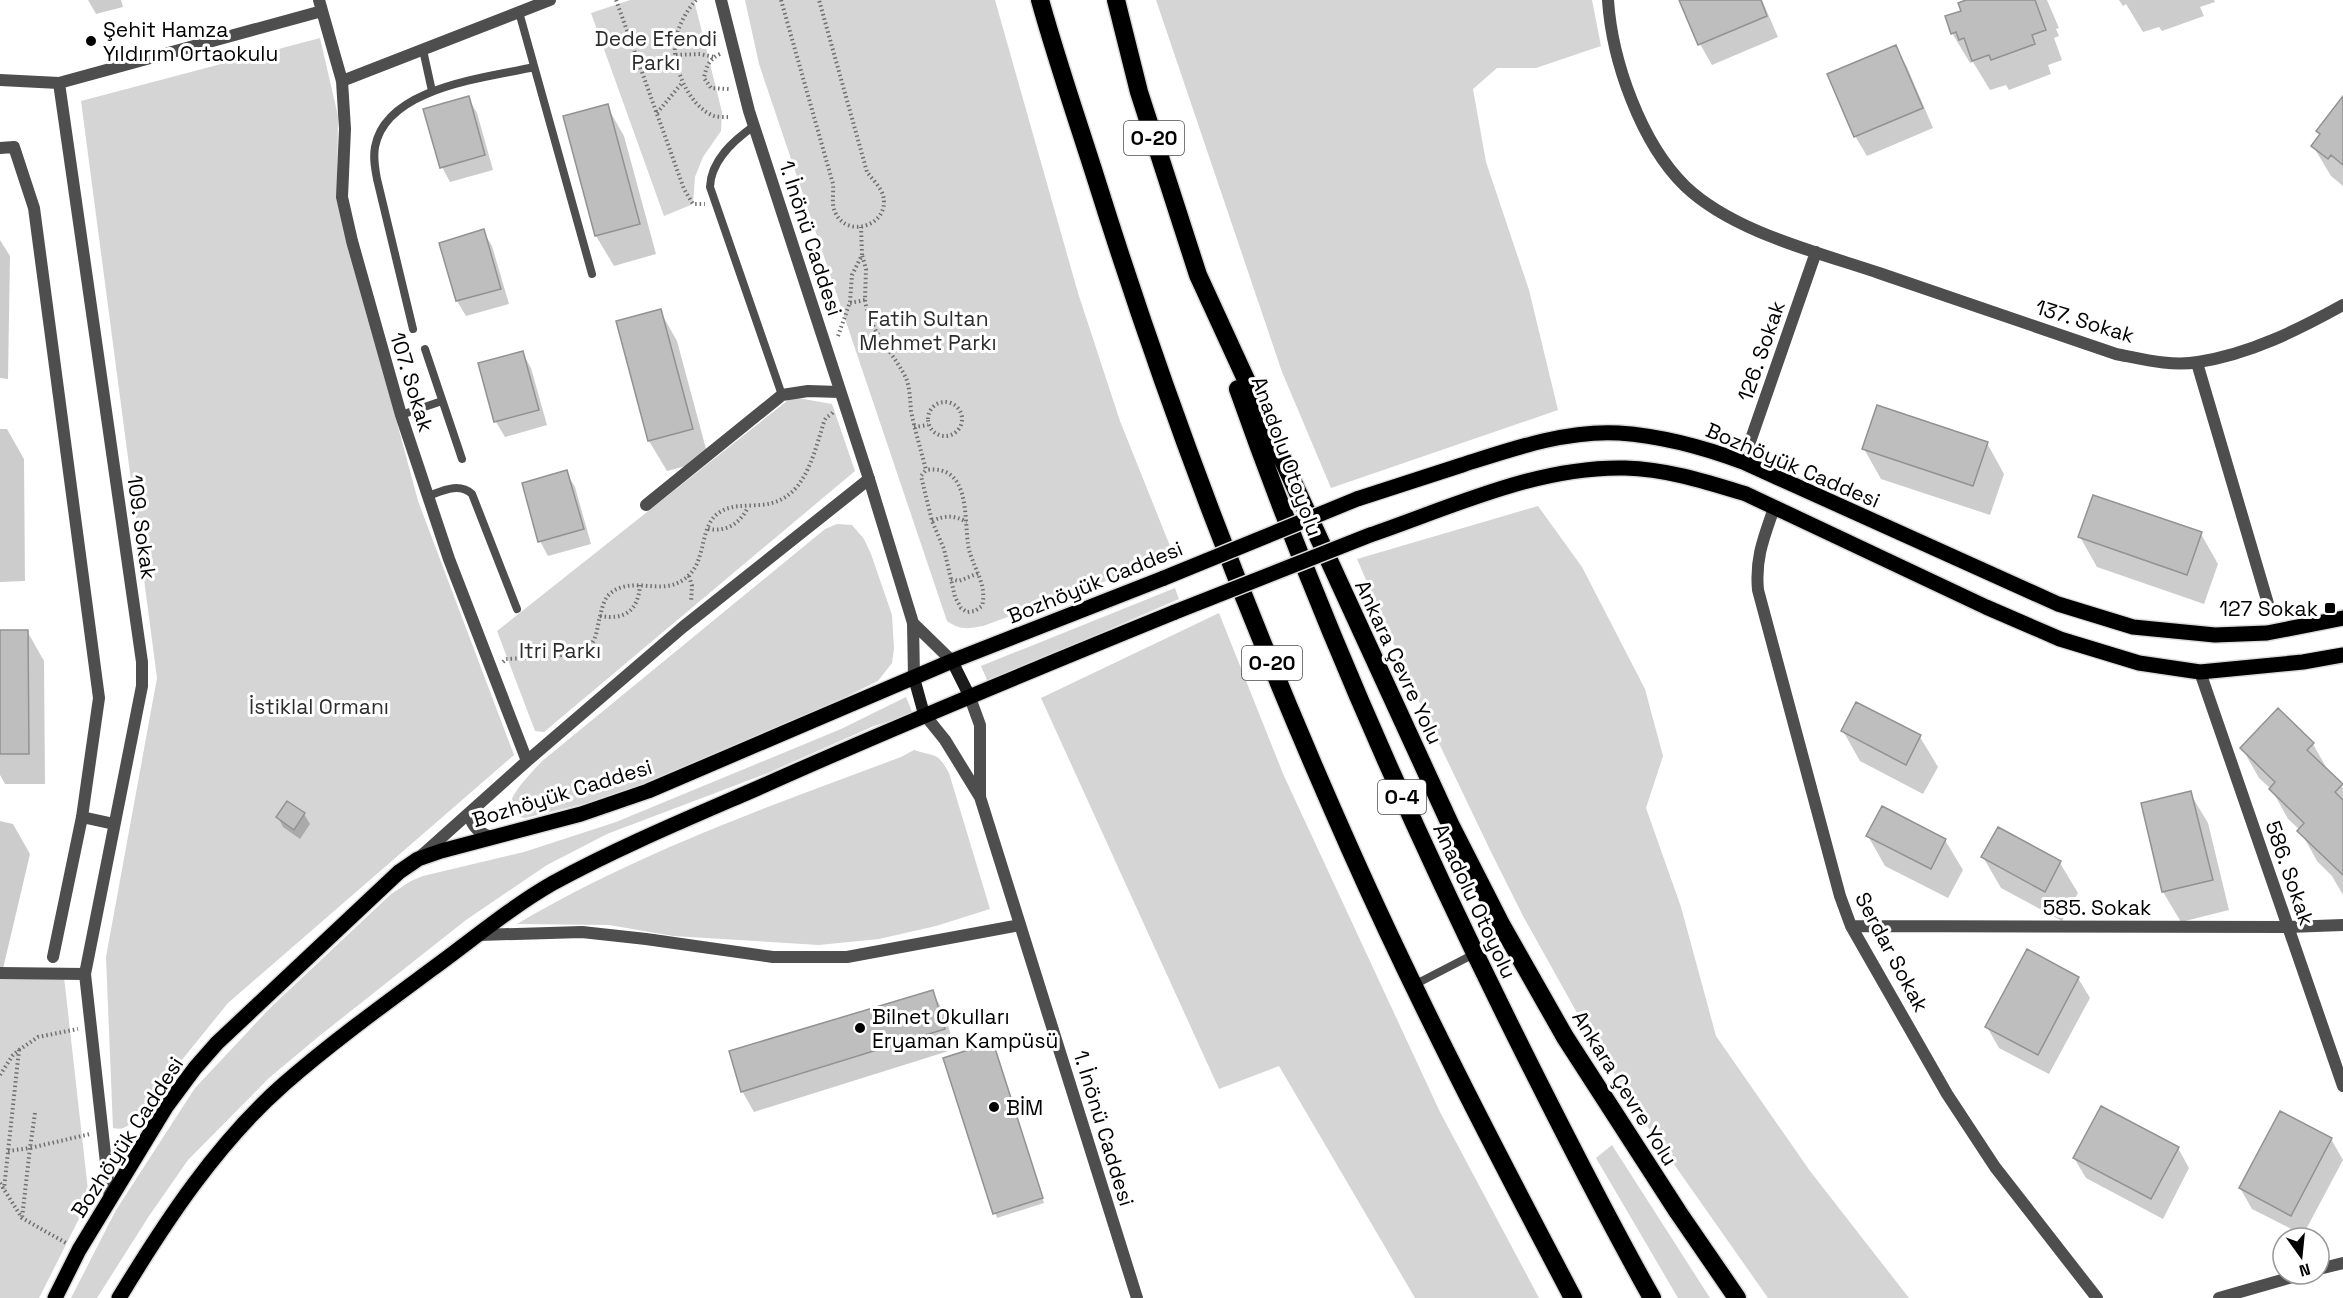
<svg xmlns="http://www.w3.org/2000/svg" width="2343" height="1298" font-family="'Space Grotesk',sans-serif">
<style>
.green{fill:#d5d5d5}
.shadow{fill:#0003}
.building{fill:#bebebe;stroke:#929292;stroke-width:1.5}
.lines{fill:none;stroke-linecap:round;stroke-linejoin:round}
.primary-casing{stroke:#dbdbdb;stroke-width:18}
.motorway-casing{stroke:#dbdbdb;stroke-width:21}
.path{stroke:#707070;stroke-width:4;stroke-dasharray:1.5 3;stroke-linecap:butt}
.service{stroke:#4e4e4e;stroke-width:8}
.minor{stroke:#4e4e4e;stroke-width:12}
.tertiary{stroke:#4e4e4e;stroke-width:12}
.secondary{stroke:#1b1b1b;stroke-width:12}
.primary{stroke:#000;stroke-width:15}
.motorway{stroke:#000;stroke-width:18}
.primary-bridge-casing{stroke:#dbdbdb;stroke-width:18;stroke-linecap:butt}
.primary-bridge{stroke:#000;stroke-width:15}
.poi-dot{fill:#000;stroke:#fff;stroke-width:2}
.labels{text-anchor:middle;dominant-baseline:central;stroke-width:6;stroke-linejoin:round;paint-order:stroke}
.shield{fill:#fff;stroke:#4c4c4c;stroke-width:1.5}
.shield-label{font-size:20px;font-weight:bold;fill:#000}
.poi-label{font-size:21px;fill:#000;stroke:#fff;text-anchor:start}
.park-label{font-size:21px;fill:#2c2c2c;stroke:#fff}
.street-label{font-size:21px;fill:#000;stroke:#fff}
</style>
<rect width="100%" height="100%" fill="#fff"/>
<path class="green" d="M630 0H694L722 112 721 131 703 157 695 177 693 204 664 216 591 13Z
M745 0H995L1078 293 1120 421 1174 556 983 626C968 629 959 630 947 621L759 64Z
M1156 0H1592L1601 46 1536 68H1497L1473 89 1486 162 1529 290 1558 410 1331 488 1282 372Z
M320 38 338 116 337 199 418 501 514 755 228 1003 130 1124C125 1128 120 1130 113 1128L106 957 157 678 81 101Z
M792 397 832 404 855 471 544 732 535 731 497 631Z
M1538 506 1582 567 1645 689 1663 756 1646 808 1681 907 1716 1036 1810 1171 1909 1298H1768L1645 1123 1581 1020 1523 916 1491 852 1414 691 1357 559Z
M837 524 852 525 864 539 871 554 892 615 894 649 892 663 878 681 833 703 631 789 608 798 525 818C488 813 531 774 541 762L825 529Z
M1175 588 1179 599 988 682 981 666Z
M1219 613 1284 776 1440 1112 1539 1298H1415L1279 1066 1219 1089 1041 698Z
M906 697 913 714 874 726 768 773 607 834 547 865 466 920 318 1037 269 1078 188 1160 149 1216 97 1298H71L116 1210 195 1088 270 1008 391 894 411 881 423 876 524 852 616 822 841 729Z
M914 750C935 757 937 751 949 773L990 909 936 926 879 939 819 945 673 936 609 925 517 924C639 852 770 806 901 757Z
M0 975 64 977 89 1199 39 1298H0Z
M1612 1145 1710 1298H1678L1596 1158Z"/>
<path class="shadow" d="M88 0H121L123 7 96 14Z
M1681 0H1762L1778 37 1712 65 1700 44Z
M1971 0H2047L2059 28 2056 29 2059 36 2054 38 2062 60 2048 65 2051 74 2009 90 2006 85 1990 90 1973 62 1970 63 1952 33Z
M2119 0H2214L2215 2 2200 7 2204 16 2162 31 2159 27 2143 32 2126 4 2123 6Z
M1895 46 1907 67 1933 128 1867 156 1855 136Z
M468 97 477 113 493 170 450 182 442 167Z
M2343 105V186L2331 176 2313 146 2321 136 2318 131Z
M607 106 624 136 656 254 614 266 596 236Z
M483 231 492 246 509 304 466 316 457 301 441 244Z
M0 240 10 256 8 379 0 378Z
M660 311 677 341 709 460 667 471 649 441 617 322Z
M522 352 531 368 547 425 505 437 496 422 479 365Z
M0 429H7L24 459 25 581 0 582Z
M1987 443 2004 474 1990 515 1881 479 1864 449Z
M566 472 575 487 591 544 548 556 540 541Z
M2201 534 2218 564 2204 604 2097 567 2080 537Z
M0 631H27L44 661 45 784H5L0 775Z
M1843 731 1920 737 1938 767 1923 794 1860 761Z
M2313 744 2330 774 2343 788V895L2332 876 2317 861 2300 830 2288 819 2272 790 2259 778 2242 748Z
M2190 793 2208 823 2229 910 2181 922 2163 892 2143 805Z
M304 814 310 824 300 839 283 827 278 817Z
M0 821 13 824 30 854 2 973H0Z
M1868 836 1945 840 1963 870 1948 898 1885 866Z
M1983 857 2060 863 2078 893 2062 921 2001 888Z
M2078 978 2090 998 2049 1074 1999 1048 1987 1027Z
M932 992 944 1012 955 1049 754 1112 742 1091Z
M993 1044 1044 1203 997 1218 945 1059Z
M2331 1139 2343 1160 2303 1235 2252 1209 2240 1188Z
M2178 1148 2189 1168 2163 1219 2086 1178 2074 1158Z"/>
<path class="building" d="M1679 0H1761L1767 16 1698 45Z
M1966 0H2035L2046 30 2032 35 2035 44 1991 60 1989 55 1972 61 1964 38 1959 40 1956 32 1951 34 1945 16 1961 11 1958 3Z
M1896 45 1923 108 1854 137 1827 74Z
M469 96 485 155 440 168 423 109Z
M2343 96V165L2331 155 2328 159 2311 146 2320 134 2316 131Z
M608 104 640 224 595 236 563 116Z
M484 229 501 289 456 301 439 243Z
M661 309 693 429 648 441 616 321Z
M523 351 539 410 494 422 478 363Z
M1877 405 1988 442 1973 486 1862 449Z
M567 470 584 529 538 542 522 483Z
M2093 495 2202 532 2187 575 2078 537Z
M0 630H28L29 754H0Z
M1856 702 1921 735 1906 765 1841 731Z
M2278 708 2314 743 2307 750 2343 784 2335 792 2343 800V875L2297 831 2304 823 2269 789 2275 782 2240 748Z
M2191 791 2213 880 2162 892 2141 803Z
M287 801 305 813 294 830 276 817Z
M1882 806 1946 839 1931 869 1866 836Z
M1998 827 2061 861 2045 892 1981 857Z
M2027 949 2079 977 2038 1055 1985 1027Z
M933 990 945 1029 741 1092 729 1051Z
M993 1042 1043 1198 993 1214 943 1058Z
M2101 1106 2179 1147 2151 1199 2073 1158Z
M2280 1111 2332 1138 2291 1216 2239 1188Z"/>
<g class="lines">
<defs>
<path id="primary" d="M1357 499C1392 488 1427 476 1462 465 1512 449 1566 430 1619 433 1662 436 1703 447 1743 462L2058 604 2133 627 2215 635 2267 633 2343 618
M1370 535C1452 507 1537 466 1625 468 1667 469 1707 482 1746 494L1986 607 2060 639 2139 663 2200 672 2303 662 2343 655
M55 1298 79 1250 166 1107 195 1068 217 1043 399 872 418 859 441 851 581 814 648 791 952 661 1164 578
M119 1298C165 1222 217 1143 284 1084 331 1043 382 1006 432 969 472 940 511 907 553 883 619 847 689 818 758 788 896 726 1035 669 1175 612"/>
<path id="motorway" d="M1040 0C1057 61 1078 122 1097 182 1168 409 1253 631 1350 849 1418 1002 1495 1150 1573 1298
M1116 0 1139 92 1198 275 1450 824 1502 926 1565 1037 1678 1212 1737 1298
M1238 389C1318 616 1416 837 1524 1053 1565 1135 1607 1218 1652 1298"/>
</defs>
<use href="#primary" class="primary-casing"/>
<use href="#motorway" class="motorway-casing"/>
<path class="path" d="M616 0 684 189 693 204H705
M696 0C687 10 680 23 676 37 670 63 688 106 714 116 718 117 723 117 728 117
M781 0 833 184C834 194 831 203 835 212 847 240 891 225 883 195 880 186 872 179 867 172L819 0
M720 54C709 59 706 67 704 78L711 88 729 89
M676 55 700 54 714 57
M657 113 682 83
M865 300C870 333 892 350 906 378 910 388 910 400 911 411 915 431 921 450 926 470L921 476 932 521 944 549 955 597 961 608 967 612 975 611 982 606C988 583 971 566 968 544 964 515 970 464 926 470
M850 303 865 300 866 269 862 255
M838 336 850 302 852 275 862 255 861 227
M928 419a17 17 0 1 1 34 0a17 17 0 1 1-34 0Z
M914 427 928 425
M932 521C946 515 953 515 967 522
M708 529C726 532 740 524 748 507
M689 576 692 586 691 602
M951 579 959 581 979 573
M600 616C625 620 638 611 640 585
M503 662 506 659C524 658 574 657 587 648 596 642 597 630 599 620 602 610 603 598 612 592 636 575 665 599 689 575 707 558 699 525 720 512 742 498 770 516 796 488 809 472 814 454 820 435 822 430 823 422 826 418 827 417 833 413 833 412
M19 1050 38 1037 78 1029
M0 1075 13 1055 19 1050 4 1189
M35 1113 30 1148 90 1134
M8 1151 30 1148 22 1218
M0 1183 22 1218 66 1243"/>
<path class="service" d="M519 12 592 274
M423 50 432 91
M754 126C734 140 711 160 710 187L782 395
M413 329 377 179C375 168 373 158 375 147 386 87 486 78 534 67
M425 349 462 459
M401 415 442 401
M428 496C442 491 459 482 472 494L517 609
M1414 985 1474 954"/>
<path class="minor" d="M319 0 342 81 345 129 342 197 352 241 401 415 449 559 527 761
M1608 0C1612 61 1641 143 1685 186 1733 232 1817 252 1879 273 1958 300 2037 327 2116 354 2142 359 2172 367 2198 362 2250 354 2298 330 2343 305
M0 80 59 83 322 11
M342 81 550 0
M59 83 142 662V686L85 974 110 1199
M0 148 14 147 34 208 99 698 82 817 53 957
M2197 363 2269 607
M1743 462 1816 252
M646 505 782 395 808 391 840 392
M1774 508C1764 537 1755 558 1758 590L1840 896 1851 926 1947 1094 1995 1167 2097 1298
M2200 672 2343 1086
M924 714 945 740 980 797V725L969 695
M980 797 1137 1298
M475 808 471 820C475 830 482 833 491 838
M82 817 114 824
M421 856 527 761 683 627 869 479
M1851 926 2288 927 2343 925
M479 935 582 932 646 939 773 957H847L1020 925
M0 973 85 974"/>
<path class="tertiary" d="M721 0 749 111 869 479 913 623 914 678
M913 623 952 661
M2319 1269 2343 1263
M2219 1298 2303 1274"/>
<path class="secondary" d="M952 661 969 695
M914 678 924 714"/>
<use href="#primary" class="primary"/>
<use href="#motorway" class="motorway"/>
<defs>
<path id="primary-bridge" d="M1164 578 1357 499
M1175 612 1370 535"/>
</defs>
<use href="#primary-bridge" class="primary-bridge-casing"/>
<use href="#primary-bridge" class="primary-bridge"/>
</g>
<g class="poi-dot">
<circle cx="91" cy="41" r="6"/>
<rect x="2324" y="602" width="12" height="12" rx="3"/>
<circle cx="860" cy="1028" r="6"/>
<circle cx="994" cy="1107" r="6"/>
</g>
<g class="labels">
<g class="shield">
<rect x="1124" y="121" width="60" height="34" rx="4.5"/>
<rect x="1242" y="646" width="60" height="34" rx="4.5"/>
<rect x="1378" y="780" width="48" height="34" rx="4.5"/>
</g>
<g class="shield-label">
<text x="1154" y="138">O-20</text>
<text x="1272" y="663">O-20</text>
<text x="1402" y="797">O-4</text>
</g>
<g class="poi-label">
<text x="103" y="29">Şehit Hamza<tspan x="103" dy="24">Yıldırım Ortaokulu</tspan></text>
<text x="2318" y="608" text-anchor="end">127 Sokak</text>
<text x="872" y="1016">Bilnet Okulları<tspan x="872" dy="24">Eryaman Kampüsü</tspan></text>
<text x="1006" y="1107">BİM</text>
</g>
<g class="park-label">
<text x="656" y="38">Dede Efendi<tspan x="656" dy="24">Parkı</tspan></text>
<text x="928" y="318">Fatih Sultan<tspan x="928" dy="24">Mehmet Parkı</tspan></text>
<text x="560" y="650">Itri Parkı</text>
<text x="319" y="706">İstiklal Ormanı</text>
</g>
<g class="street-label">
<text transform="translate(811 238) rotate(72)">1. İnönü Caddesi</text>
<text transform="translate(2085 321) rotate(17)">137. Sokak</text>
<text transform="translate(1761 351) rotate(-71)">126. Sokak</text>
<text transform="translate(412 382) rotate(73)">107. Sokak</text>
<text transform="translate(1287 456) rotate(70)">Anadolu Otoyolu</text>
<text transform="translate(1793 465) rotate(23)">Bozhöyük Caddesi</text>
<text transform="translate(142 527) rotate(82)">109. Sokak</text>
<text transform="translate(1095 582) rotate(-22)">Bozhöyük Caddesi</text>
<text transform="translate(1399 662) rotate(65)">Ankara Çevre Yolu</text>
<text transform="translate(562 793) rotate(-17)">Bozhöyük Caddesi</text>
<text transform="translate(2290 873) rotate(71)">586. Sokak</text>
<text transform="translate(1475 901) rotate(65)">Anadolu Otoyolu</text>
<text x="2097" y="907">585. Sokak</text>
<text transform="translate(1892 952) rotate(62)">Serdar Sokak</text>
<text transform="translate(1625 1088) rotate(58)">Ankara Çevre Yolu</text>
<text transform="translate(1104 1128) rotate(73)">1. İnönü Caddesi</text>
<text transform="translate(127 1137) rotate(-57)">Bozhöyük Caddesi</text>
</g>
</g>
<g transform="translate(2301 1256) rotate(165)"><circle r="28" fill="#ffffff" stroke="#999999" stroke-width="1.5"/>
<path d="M0-4.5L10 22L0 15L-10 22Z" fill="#000000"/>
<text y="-9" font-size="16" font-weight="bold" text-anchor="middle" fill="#000000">N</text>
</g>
</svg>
